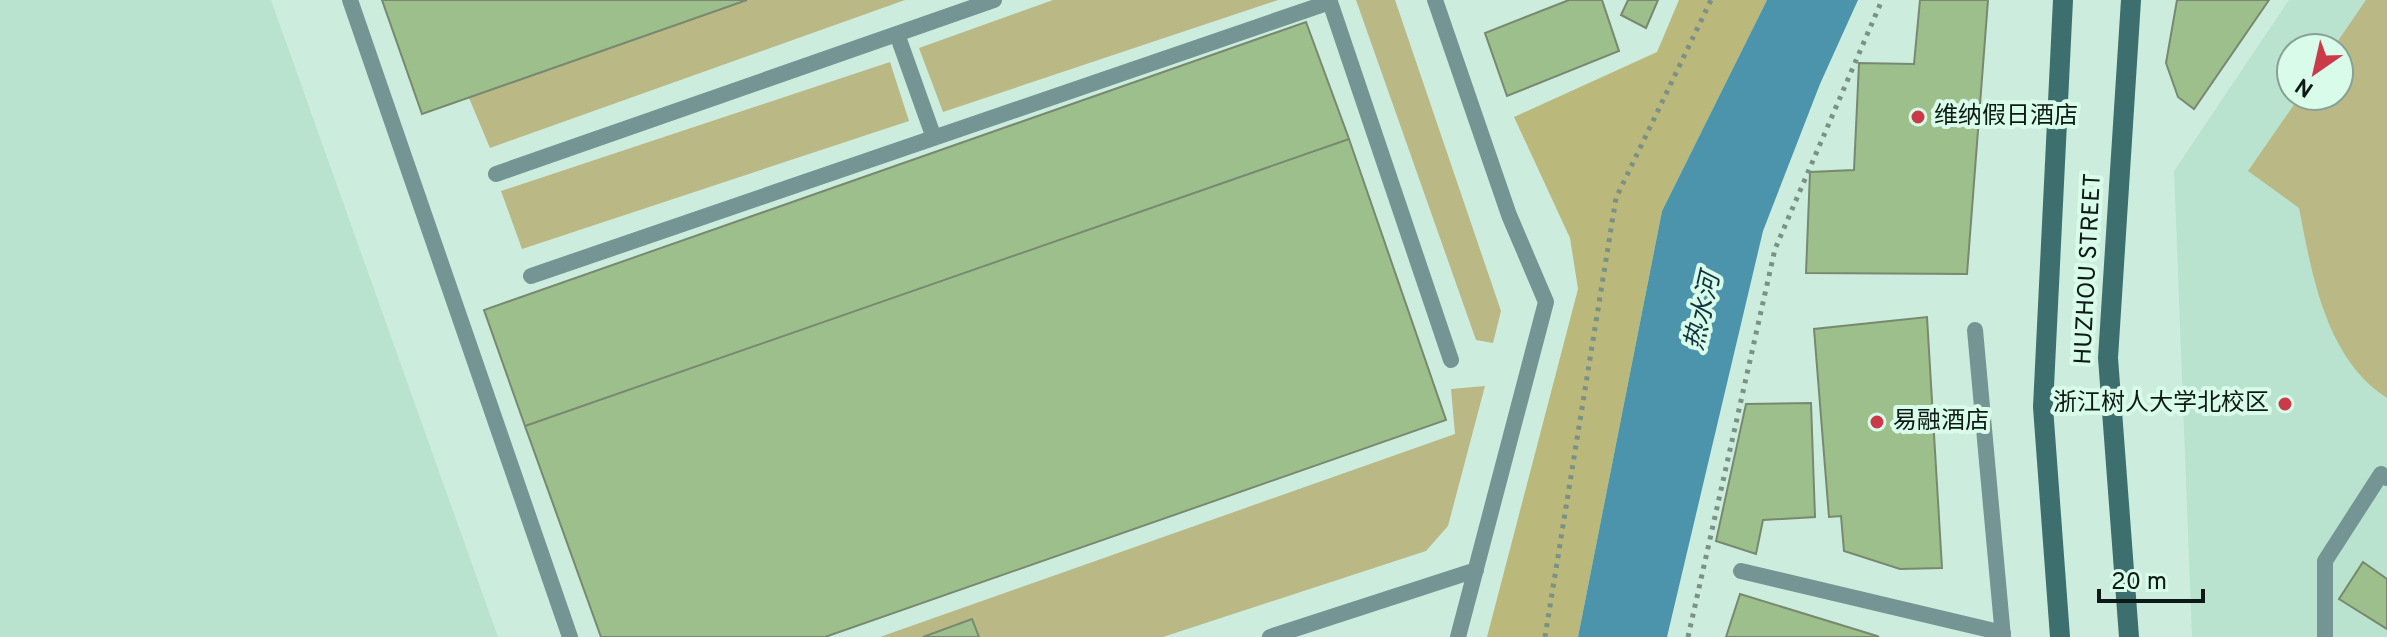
<svg xmlns="http://www.w3.org/2000/svg" width="2387" height="637" font-family="Overpass,'Noto Sans SC',sans-serif">
<style>
.built{fill:#bae3cf;fill-rule:evenodd}
.green{fill:#bab885}
.forest{fill:#bbb87b}
.water{fill:#4b94ac}
.building{fill:#9cbf8b;stroke:#788970;stroke-width:2}
.lines{fill:none;stroke-linecap:round;stroke-linejoin:round}
.path{stroke:#7a9186;stroke-width:5;stroke-dasharray:4 6;stroke-linecap:butt}
.service{stroke:#749594;stroke-width:16}
.secondary{stroke:#3c6f6e;stroke-width:20}
.poi-dot{fill:#ca3a49;stroke:#d9fbea;stroke-width:3}
.labels{text-anchor:middle;dominant-baseline:central;stroke-width:8;stroke-linejoin:round;paint-order:stroke}
.poi-label{font-size:24px;fill:#0e1a15;stroke:#d9fbea;text-anchor:start}
.street-label{font-size:24px;fill:#0e1a15;stroke:#d9fbea}
.water-label{font-size:26px;font-style:italic;fill:#11333f;stroke:#d9fbea}
</style>
<rect width="100%" height="100%" fill="#cceddd"/>
<path class="built" d="M0 0H271L498 637H0Z
M2289 0H2387V637H2192L2174 171ZM2291 48H2339V96H2291Z"/>
<path class="green" d="M747 0H905L490 148 469 98Z
M1053 0H1278L943 112 919 48Z
M1356 0H1395L1501 311 1493 343 1476 340Z
M2366 0H2387V398C2325 358 2312 274 2299 208L2248 171 2300 96H2339V48H2333Z
M890 62 909 121 522 249 501 191Z
M1485 386 1448 526 1426 551 1163 637H880L1455 434 1451 389Z"/>
<path class="forest" d="M1679 0H1767L1662 211 1578 637H1487L1578 289 1570 238 1514 117 1657 52Z"/>
<path class="water" d="M1767 0H1858L1820 84 1763 231 1667 637H1578L1662 211Z"/>
<path class="building" d="M382 0H747L422 114Z
M1569 0H1602L1619 51 1507 96 1485 33Z
M1628 0H1658L1646 28 1621 15Z
M1920 0H1988L1967 274 1806 273 1810 172 1854 170 1859 63 1914 64Z
M2177 0H2269L2194 109 2178 97 2166 63Z
M1306 22 1349 139 525 426 484 310Z
M1349 139 1446 420 825 637H601L525 426Z
M1927 317 1942 568 1900 569 1844 551 1841 516 1829 517 1814 329Z
M1811 403 1815 517 1763 520 1756 554 1716 541 1746 404Z
M2363 562 2387 579V629L2339 599Z
M1740 594 1877 636 1879 637H1726Z
M972 619 979 637H923Z"/>
<g class="lines">
<path class="path" d="M1545 637 1616 198 1711 0
M1688 637 1775 249 1882 0"/>
<path class="service" d="M350 0 570 637
M1435 0 1509 215 1546 302 1458 637
M897 34 934 138
M496 174 994 0
M531 276 1330 2 1451 360
M1975 330 2003 637
M1741 571 2003 633
M1270 637 1476 570
M2325 637V561L2381 474 2387 478"/>
<path class="secondary" d="M2060 637 2043 407 2063 0
M2129 637 2108 358 2131 0"/>
</g>
<g class="poi-dot">
<circle cx="1918" cy="117" r="8"/>
<circle cx="2285" cy="404" r="8"/>
<circle cx="1877" cy="422" r="8"/>
</g>
<g class="labels">
<g class="poi-label">
<text x="1934" y="117">维纳假日酒店</text>
<text x="2269" y="404" text-anchor="end">浙江树人大学北校区</text>
<text x="1893" y="422">易融酒店</text>
</g>
<g class="street-label">
<text transform="translate(2089 269) rotate(-87)">HUZHOU STREET</text>
</g>
<g class="water-label">
<text transform="translate(1704 312) rotate(-77)">热水河</text>
</g>
</g>
<g transform="translate(2315 72) rotate(214)"><circle r="38" fill="#d9fbea" stroke="#88a195" stroke-width="2"/>
<path d="M0-6L14 30L0 20L-14 30Z" fill="#ca3a49"/>
<text y="-12" font-size="22" font-weight="bold" text-anchor="middle" fill="#0e1a15">N</text>
</g>
<path d="M2099 589v12h104v-12" fill="none" stroke="#0e1a15" stroke-width="4"/>
<text x="2111" y="589" font-size="24" fill="#0e1a15" stroke="#d9fbea" stroke-width="6" paint-order="stroke">20 m</text>
</svg>
